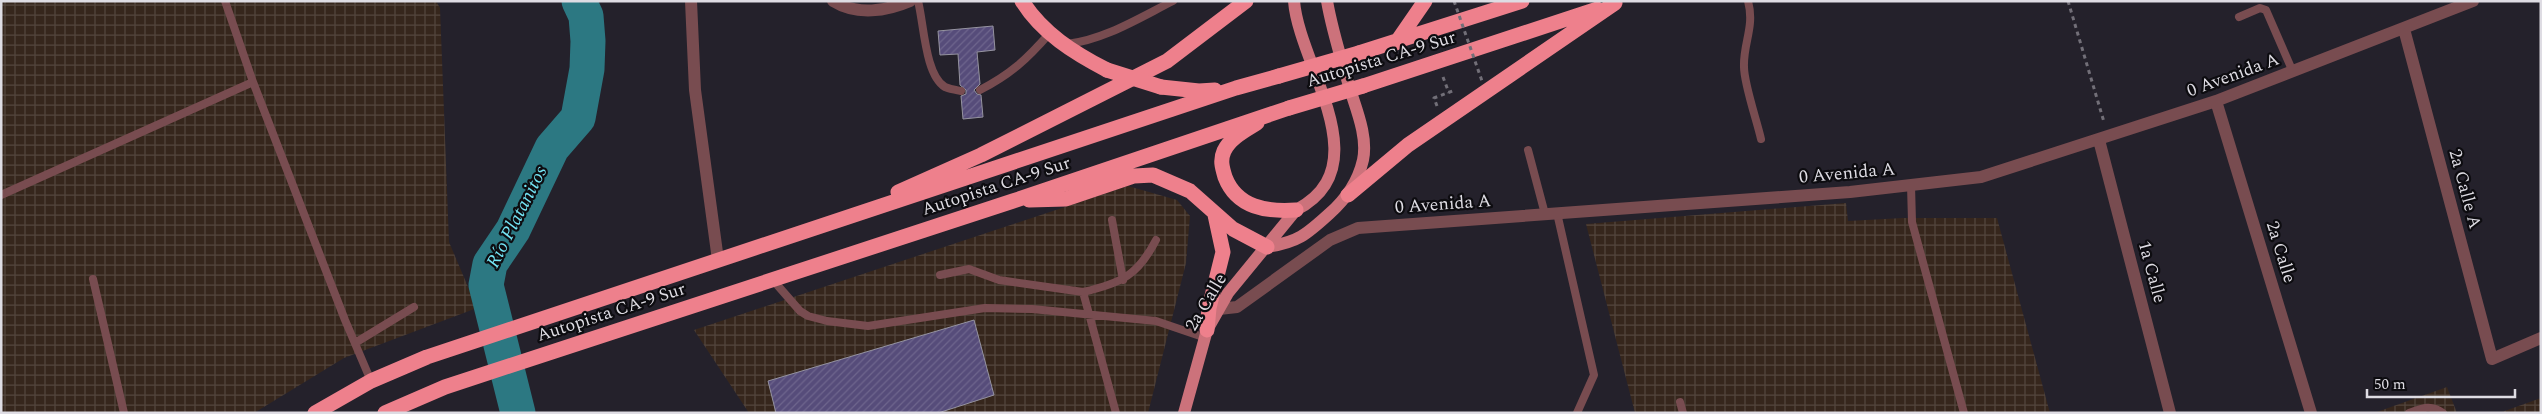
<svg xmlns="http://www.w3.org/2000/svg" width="2542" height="414" font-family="Spectral,serif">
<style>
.industrial{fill:url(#industrial-grid)}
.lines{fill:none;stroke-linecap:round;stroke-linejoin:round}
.river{stroke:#2c7882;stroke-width:35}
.building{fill:url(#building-hatch);stroke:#9593a0}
.path{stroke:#726f78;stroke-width:3;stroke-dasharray:4 4;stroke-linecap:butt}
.lane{stroke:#784c50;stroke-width:8}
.street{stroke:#784c50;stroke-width:12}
.primary{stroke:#cc727b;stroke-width:12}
.highway{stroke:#ee808c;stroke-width:15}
.path-bridge{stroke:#726f78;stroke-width:3;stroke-dasharray:4 4;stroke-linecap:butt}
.highway-bridge{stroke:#ee808c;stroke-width:15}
.labels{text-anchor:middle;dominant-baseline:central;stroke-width:4.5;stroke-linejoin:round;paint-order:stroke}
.street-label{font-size:18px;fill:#dedce3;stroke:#0d0c10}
.water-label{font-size:19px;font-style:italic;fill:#74e4f4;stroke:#0d0c10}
</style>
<defs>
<pattern id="industrial-grid" width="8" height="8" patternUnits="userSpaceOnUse" patternTransform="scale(1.25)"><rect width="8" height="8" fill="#36261c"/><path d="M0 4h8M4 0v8" fill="none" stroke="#53453d"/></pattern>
<pattern id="building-hatch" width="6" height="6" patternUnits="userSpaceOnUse" patternTransform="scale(1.25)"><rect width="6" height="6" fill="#564c7a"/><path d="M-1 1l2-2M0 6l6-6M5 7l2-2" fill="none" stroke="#6e658d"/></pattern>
</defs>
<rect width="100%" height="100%" fill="#24212b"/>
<path class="industrial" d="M1 1H436L440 8 449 242 477 308 344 358 254 413H1Z
M1128 186 1177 200 1190 216 1186 263 1148 413H749L694 330Z
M1846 203 1848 221 1903 218H1997L2050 413H1635L1586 224Z
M2447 387 2457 413H2374Z
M2541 398V413H2499Z"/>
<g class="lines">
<path class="river" d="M518 413 486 285 490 264 513 230 552 148 578 118 587 69 588 41 586 16 579 1"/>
</g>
<path class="building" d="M993 26 995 50 977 52 980 84 974 90 977 94 981 95 983 117 963 119 961 96 966 94V90L960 85 958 54 940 55 938 31Z
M974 320 994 395 938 413H776L768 381Z"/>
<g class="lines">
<path class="path" d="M2068 1 2104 122
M1443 77 1449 93
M1437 106 1434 98 1455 90"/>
<path class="lane" d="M225 1 253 82 345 320 371 381
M918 1C924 24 925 75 945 87 950 89 956 90 961 91
M1748 1C1755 27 1743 43 1744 67 1744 84 1757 121 1761 139
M2239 17 2260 8 2266 10 2293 72
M1067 44C1104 40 1139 18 1173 1
M980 90C1011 74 1027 59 1049 34
M1528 150 1545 214
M1911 185 1912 222 1964 413
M1 195 253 82
M1557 213 1594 375 1577 413
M1112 220 1123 280
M940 275 969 269 999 280 1083 292 1116 413
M93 279 124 413
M772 279 800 311 808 316 827 321 868 326 985 308 1032 309 1156 321 1203 337
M1083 292C1122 283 1138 275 1156 240
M355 343 414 307
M1680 402 1683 413
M2409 413C2422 408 2431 404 2443 413"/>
<path class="street" d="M691 1 695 90 718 260
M833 1C857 16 887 11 910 1
M2404 29 2492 359 2541 338
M2216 101 2311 413
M2099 140 2170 413
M1219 309 1237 307 1330 240 1358 228 1850 192 1981 177 2216 101 2473 1"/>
<path class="primary" d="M1267 247C1298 242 1306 235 1329 214 1345 200 1358 182 1363 160 1368 136 1356 109 1349 86 1341 58 1332 30 1327 1
M1184 413 1207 330 1228 293 1296 210C1381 166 1299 66 1294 1"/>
<path class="highway" d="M1022 1C1042 33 1074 53 1107 70
M1396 43 1425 1
M1359 53 1522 1
M1363 86 1597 9
M1161 87 1199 91 1215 90
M1257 123C1246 130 1230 138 1224 151 1220 160 1222 167 1225 177 1237 208 1267 212 1296 210
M898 192 981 155 1167 61 1246 1
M1348 195 1408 145 1615 3
M1029 200 1066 199 1134 176 1153 175 1190 191 1233 229 1267 247
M1207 330 1209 308 1223 252 1215 215
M315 413 371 381 427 357 1236 88 1279 76
M385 413 445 387 1013 201 1289 108"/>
<path class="path-bridge" d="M1454 1 1482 81"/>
<path class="highway-bridge" d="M1107 70 1161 87
M1279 76 1359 53
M1289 108 1363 86"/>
</g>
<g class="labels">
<g class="street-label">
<text transform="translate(1381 59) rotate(-17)">Autopista CA-9 Sur</text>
<text transform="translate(2233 75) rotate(-20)">0 Avenida A</text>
<text transform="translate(1847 173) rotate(-5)">0 Avenida A</text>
<text transform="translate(996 186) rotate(-18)">Autopista CA-9 Sur</text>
<text transform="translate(2465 189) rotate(75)">2a Calle A</text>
<text transform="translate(1443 204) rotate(-4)">0 Avenida A</text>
<text transform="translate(2281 252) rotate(73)">2a Calle</text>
<text transform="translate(2152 272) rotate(75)">1a Calle</text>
<text transform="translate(1206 302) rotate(-59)">2a Calle</text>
<text transform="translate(611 312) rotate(-18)">Autopista CA-9 Sur</text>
</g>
<g class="water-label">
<text transform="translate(517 217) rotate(-63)">Río Platanitos</text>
</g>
</g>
<rect width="2542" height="414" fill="none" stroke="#dedce3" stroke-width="5"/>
<path d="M2367 389v8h148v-8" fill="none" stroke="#dedce3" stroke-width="2.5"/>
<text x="2374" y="389" font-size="15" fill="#dedce3" stroke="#0d0c10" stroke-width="4" paint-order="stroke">50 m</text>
</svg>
